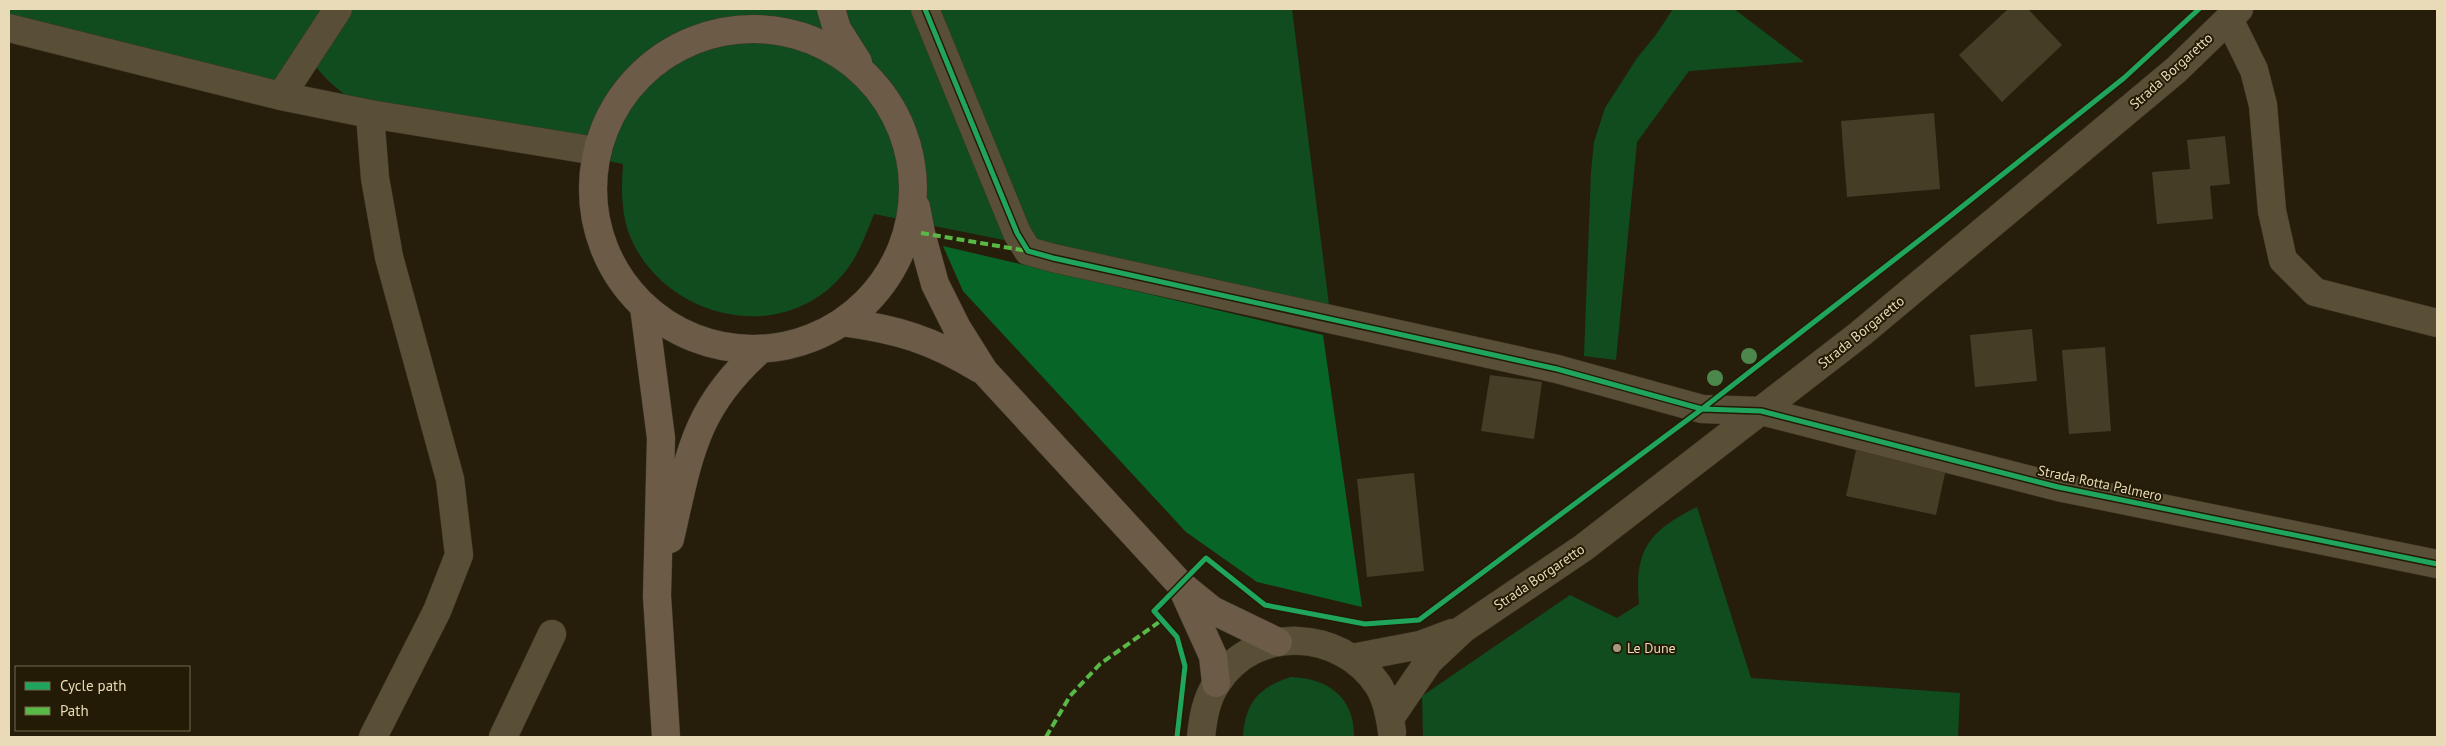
<svg xmlns="http://www.w3.org/2000/svg" width="2446" height="746" font-family="'PT Sans',sans-serif">
<style>
.green{fill:#104c1e}
.forest{fill:#076627}
.building{fill:#453d25}
.lines{fill:none;stroke-linecap:round;stroke-linejoin:round}
.minor-casing{stroke:#3e3828;stroke-width:29}
.major-casing{stroke:#3e3828;stroke-width:29}
.minor{stroke:#594f36;stroke-width:28}
.major{stroke:#6c5b46;stroke-width:28}
.quiet{stroke:#58b947;stroke-width:4;stroke-dasharray:8 4;stroke-linecap:butt}
.cycleway-casing{stroke:#231b05;stroke-width:8}
.cycleway{stroke:#20a55d;stroke-width:5}
.tree{fill:#4c884c}
.poi-dot{fill:#a5997b;stroke:#231b05;stroke-width:2}
.labels{text-anchor:middle;dominant-baseline:central;stroke-width:4;stroke-linejoin:round;paint-order:stroke}
.street-label{font-size:14px;fill:#e9dbb8;stroke:#231b05}
.poi-label{font-size:14px;fill:#e9dbb8;stroke:#231b05;text-anchor:start}
</style>
<rect width="100%" height="100%" fill="#261e0b"/>
<path class="green" d="M9 9H322L273 83 9 20Z
M352 9H1292L1329 305 874 214C864 239 857 260 838 280 777 344 670 318 633 243 621 218 621 191 623 164L370 114C349 95 333 90 315 65Z
M1673 9H1734L1804 62 1689 71 1637 142 1616 360 1584 356 1591 172 1594 142 1605 108 1637 58 1655 36Z
M1697 507 1751 678 1960 693 1958 737H1423L1422 696 1570 595 1617 618 1639 604C1634 551 1648 531 1697 507Z
M1291 677C1328 678 1355 698 1354 737H1243C1245 703 1259 687 1291 677Z"/>
<path class="forest" d="M943 246 1323 335 1362 607 1257 582 1186 532 963 291Z"/>
<path class="building" d="M2008 9H2028L2062 45 2002 102 1959 55Z
M1934 113 1940 189 1847 197 1841 121Z
M2225 136 2230 184 2210 186 2213 219 2157 224 2152 172 2190 169 2187 140Z
M2032 329 2037 381 1975 387 1970 335Z
M2105 347 2111 431 2069 434 2062 350Z
M1490 375 1542 382 1534 439 1481 431Z
M1856 450 1946 469 1936 515 1846 496Z
M1414 473 1424 571 1367 577 1357 479Z"/>
<g class="lines">
<defs>
<path id="minor" d="M925 9 1017 233 1028 251 1053 258 1557 369 1702 409 1761 411 2058 487 2437 564
M2229 19 2254 70 2263 105 2272 211 2283 260 2315 292 2437 323
M9 28 281 96 370 114 596 151
M281 96 338 9
M370 114 375 178 389 257 450 479 459 555 437 611 373 737
M1352 658 1420 645 1452 633
M1390 718 1429 661 1463 629 1583 548 1860 334 2176 70 2239 9
M503 737 552 634
M1201 737C1203 718 1206 699 1217 683 1254 624 1341 629 1378 685 1387 699 1390 716 1392 732"/>
<path id="major" d="M831 9 837 29 858 62
M593 189a160 160 0 1 1 320 0a160 160 0 1 1-320 0Z
M916 207 921 233 935 284 957 328 984 371 1180 584 1212 610 1278 642
M644 307 661 438 657 596 666 737
M842 322C897 329 932 340 980 369
M670 539C689 456 694 408 761 349
M1184 592 1213 656 1216 683"/>
</defs>
<use href="#minor" class="minor-casing"/>
<use href="#major" class="major-casing"/>
<use href="#minor" class="minor"/>
<use href="#major" class="major"/>
<path class="quiet" d="M921 233 1028 251
M1046 737 1070 696 1100 664 1162 620"/>
<defs>
<path id="cycleway" d="M925 9 1017 233 1028 251 1053 258 1557 369 1702 409 1761 411 2058 487 2437 564
M1177 737 1185 666 1177 637 1154 611 1206 558 1265 605 1365 624 1419 620 1702 409 1939 225 2124 78 2199 9"/>
</defs>
<use href="#cycleway" class="cycleway-casing"/>
<use href="#cycleway" class="cycleway"/>
</g>
<g class="tree">
<circle cx="1749" cy="356" r="8"/>
<circle cx="1715" cy="378" r="8"/>
</g>
<circle class="poi-dot" cx="1617" cy="648" r="5"/>
<g class="labels">
<g class="street-label">
<text transform="translate(2171 71) rotate(-42)">Strada Borgaretto</text>
<text transform="translate(1861 332) rotate(-39)">Strada Borgaretto</text>
<text transform="translate(2100 483) rotate(12)">Strada Rotta Palmero</text>
<text transform="translate(1539 577) rotate(-34)">Strada Borgaretto</text>
</g>
<g class="poi-label">
<text x="1627" y="648">Le Dune</text>
</g>
</g>
<rect width="2446" height="746" fill="none" stroke="#e9dbb8" stroke-width="20"/>
<rect x="15" y="666" width="175" height="65" fill="#231b05" stroke="#72684d"/>
<rect x="25" y="682" width="25" height="8" fill="#20a55d" stroke="#72684d"/>
<text x="60" y="691" font-size="15" fill="#e9dbb8">Cycle path</text>
<rect x="25" y="707" width="25" height="8" fill="#58b947" stroke="#72684d"/>
<text x="60" y="716" font-size="15" fill="#e9dbb8">Path</text>
</svg>
